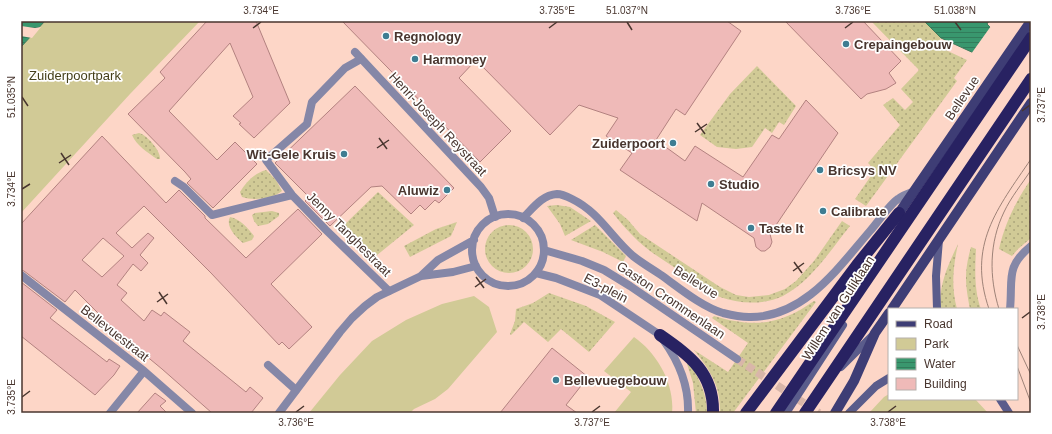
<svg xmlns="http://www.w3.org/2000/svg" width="1052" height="434" font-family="Arial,sans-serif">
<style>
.grass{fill:url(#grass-dots)}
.park{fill:#d1ca96}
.water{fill:url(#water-rules);stroke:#3e7a5b}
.pier{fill:#fdd6c7}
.building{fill:#efbab8;stroke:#b38280;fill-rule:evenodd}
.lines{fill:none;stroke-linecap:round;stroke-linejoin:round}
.tertiary-tunnel{stroke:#d9b6a9;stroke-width:8;stroke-dasharray:8 4;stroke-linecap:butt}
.pedestrian{stroke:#8587a7;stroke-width:8}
.minor{stroke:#8587a7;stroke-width:8}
.tertiary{stroke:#8587a7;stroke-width:8}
.secondary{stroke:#5a5c8b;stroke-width:8}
.primary{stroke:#3e3d75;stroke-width:10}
.motorway{stroke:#282262;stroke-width:12}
.tram{stroke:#9e8277;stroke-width:1}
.motorway-bridge{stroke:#282262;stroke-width:12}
.ticks{fill:none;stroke:#49362f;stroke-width:1.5}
.poi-dot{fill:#3e7d92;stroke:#fff;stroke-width:1.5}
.labels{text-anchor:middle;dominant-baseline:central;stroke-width:3.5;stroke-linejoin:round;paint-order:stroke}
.poi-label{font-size:13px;font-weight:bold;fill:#49362f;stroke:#fff;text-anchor:start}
.park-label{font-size:13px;fill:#45401b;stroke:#fff}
.street-label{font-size:13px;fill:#49362f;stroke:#fff}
.neatline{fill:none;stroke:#49362f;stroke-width:1.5}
.ticks-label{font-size:10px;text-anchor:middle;fill:#49362f}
</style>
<defs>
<pattern id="grass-dots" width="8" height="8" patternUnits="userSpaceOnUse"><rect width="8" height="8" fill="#d1ca96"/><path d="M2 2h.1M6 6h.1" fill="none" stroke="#aca57b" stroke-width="1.8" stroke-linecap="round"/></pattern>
<pattern id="water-rules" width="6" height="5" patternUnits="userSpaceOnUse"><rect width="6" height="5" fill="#39976e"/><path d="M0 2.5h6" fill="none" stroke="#327c5b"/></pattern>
</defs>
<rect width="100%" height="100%" fill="#fdd6c7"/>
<path class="grass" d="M871 21H924L941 38 935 45 967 60 954 78 957 81 866 206 855 199 875 170 868 163 900 125 883 105 893 98 905 110 913 102 901 89 919 70Z
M757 66 796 106 784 125 779 122 772 133 765 128 752 147 736 149 717 147 700 135 730 94Z
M139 133C147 135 161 151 160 159H157C147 152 137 146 132 135Z
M266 170 276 180 282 191C273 199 253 201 242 197L240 192C246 182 255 173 266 170Z
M1031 179V238L1018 249 1012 256 999 249C1005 223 1016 201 1031 179Z
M378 192 414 225 371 260 341 228Z
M557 205 570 207 591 221 565 236 560 224 547 206Z
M616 210 628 220 640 234 720 287 736 295 749 297 769 295 785 289 796 281 814 261 842 221 850 226C830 251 811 281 783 296 765 305 739 304 720 297 708 292 697 283 687 276 669 263 648 252 633 236 626 229 619 221 613 213Z
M272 211 279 213V216L268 224 258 226 254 221 252 215 255 213Z
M230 217C240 219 248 228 254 236L252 240 243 243C236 237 225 226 230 217Z
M457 222 451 236 410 257 404 246 436 229Z
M485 249a24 24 0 1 1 48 0a24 24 0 1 1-48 0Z
M595 225 626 256 623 262 603 252 571 240Z
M958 244C953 267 951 287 957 309H941C938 286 948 265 958 244Z
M971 247 976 249C975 269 974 290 981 309H970C965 283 964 272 971 247Z
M549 293 586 306 615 322 589 352 561 329 548 342 524 322 511 335 510 334 515 321 516 309 533 303Z
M814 301 816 302 733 413H720C721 386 710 370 694 350L728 372 748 343 712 318 714 316C754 328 780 325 814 301Z
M689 362C699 379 707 393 707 413H696L693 383 687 364Z"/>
<path class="park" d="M45 21H200L130 94 21 213V47Z
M474 296 489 307 497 332 448 389 435 399 414 409 410 413H309L340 375 372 341 406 320 442 304Z
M634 337C657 353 675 384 672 413H614L631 392 604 371Z
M889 394V399H975L988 413H869L884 397Z"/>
<path class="water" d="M21 21H45L21 47Z
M924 21H989L987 24 1031 70 976 54 941 38Z"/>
<path class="pier" d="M21 26 35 28 41 27 32 38 21 36Z
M991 26 1031 67V107L971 54Z"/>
<path class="building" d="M207 21H256L290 103 254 138 239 124 241 123 233 116 253 97 230 43 169 111 217 160 235 142 257 164 213 208 187 183 191 179 185 172 128 114 165 78 160 72Z
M342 21H727L741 31 685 115 676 109 656 140 685 161 695 146 743 177 772 135 779 139 806 100 838 133 770 234 772 242 770 247 765 251H761L756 247 754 238 702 203 697 221 620 170 632 153 606 136 618 118 579 105 550 135 476 60 459 78 511 131 480 162Z
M785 21H863L901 61 889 73 896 83 886 89 867 94 861 99Z
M355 86 454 188 439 203 435 200 425 210 420 205 411 214 382 186 371 187 330 226 305 201 309 197 275 163Z
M102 136 166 203 179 190 205 216V218L246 258 298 209 322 234 271 284 312 327 289 349 282 342 279 345 211 273 144 206 116 233 132 248 148 233 154 238 140 255 148 263 141 271 133 264 117 285 127 293 121 300 144 321 152 310 161 316 164 312 190 332 183 341 246 392 250 387 263 398 251 413H212L162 369 98 316 99 314 75 290 65 302 24 271 21 270V224ZM103 238 124 256 102 277 82 260Z
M21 282 57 310 50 318 107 362 109 359 120 366 114 375 95 395 21 336Z
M552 348 588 377 566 405 577 413H500Z
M155 393 166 401 160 406 167 413H137Z"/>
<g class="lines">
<path class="tertiary-tunnel" d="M737 359 819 413"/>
<path class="pedestrian" d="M361 59 345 68 312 102 307 124 266 160 292 195 326 230 389 291
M175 181 184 187 212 215 292 195"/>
<path class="minor" d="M355 52 481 187 489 198 495 217
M21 275 144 371 192 413
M1010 309C1013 279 1005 267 1031 246
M664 341C679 362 689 387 688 413
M268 365 296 390
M110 413 144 371"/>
<path class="tertiary" d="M472 250a36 36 0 1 1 72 0a36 36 0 1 1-72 0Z
M523 218C533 208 542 195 557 194 562 194 568 197 572 199 599 212 611 237 633 256 642 263 652 269 661 275 678 287 702 307 723 313 731 315 741 317 749 317 804 318 838 268 870 231 878 222 890 204 898 199 903 195 909 193 915 191
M544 250 582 261 604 270 630 286 737 359
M536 273 556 278 600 295 660 335
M421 276 438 260 474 240
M279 413 340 332 352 318 365 306 377 297 421 276 453 272 476 266"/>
<path class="secondary" d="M937 309 936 276 939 240
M841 367 873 335
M1000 399 1009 413
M786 413 843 325
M849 413 876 386 889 378"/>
<path class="primary" d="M899 213 1031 21
M892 309 1031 103
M835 413 854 381 875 333 889 313"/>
<path class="motorway" d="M660 335C690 356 714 373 713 413
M746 413 857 265 899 213"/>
<path class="tram" d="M989 309C967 245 997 209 1031 159
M999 309C989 277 989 243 1004 212 1011 197 1022 184 1031 170
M1017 345 1031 375
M1017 366 1031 403"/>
<path class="motorway-bridge" d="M776 413 1031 38
M805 413 1031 79"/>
</g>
<path class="ticks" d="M627 22 632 30M955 22 961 30M253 28 261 22M549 28 557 22M845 28 853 22M22 97 28 106M1022 111 1030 105M697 123 705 134M695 132 707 124M379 138 387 149M377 148 389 140M61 153 69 165M59 163 71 155M22 189 30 184M794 262 802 273M793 271 804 263M476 277 484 288M475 287 486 279M159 292 167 304M157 302 168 294M1022 318 1030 312M22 397 30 391M296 412 304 406M592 412 600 406M888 412 896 406"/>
<g class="poi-dot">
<circle cx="386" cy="36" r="4"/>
<circle cx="846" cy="44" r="4"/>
<circle cx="415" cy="59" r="4"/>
<circle cx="673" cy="143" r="4"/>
<circle cx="344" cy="154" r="4"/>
<circle cx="820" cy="170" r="4"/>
<circle cx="711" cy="184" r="4"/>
<circle cx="447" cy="190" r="4"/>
<circle cx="823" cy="211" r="4"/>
<circle cx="751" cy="228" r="4"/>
<circle cx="556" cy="380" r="4"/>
</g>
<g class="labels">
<g class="poi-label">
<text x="394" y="36">Regnology</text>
<text x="854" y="44">Crepaingebouw</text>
<text x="423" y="59">Harmoney</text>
<text x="665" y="143" text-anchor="end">Zuiderpoort</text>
<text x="336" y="154" text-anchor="end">Wit-Gele Kruis</text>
<text x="828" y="170">Bricsys NV</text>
<text x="719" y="184">Studio</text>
<text x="439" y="190" text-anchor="end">Aluwiz</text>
<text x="831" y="211">Calibrate</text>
<text x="759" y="228">Taste It</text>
<text x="564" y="380">Bellevuegebouw</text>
</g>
<g class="park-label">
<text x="75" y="75">Zuiderpoortpark</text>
</g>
<g class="street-label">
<text transform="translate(962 98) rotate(-56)">Bellevue</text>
<text transform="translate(438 124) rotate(47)">Henri-Joseph Reystraat</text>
<text transform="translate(349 234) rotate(45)">Jenny Tanghestraat</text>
<text transform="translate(696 282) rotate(32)">Bellevue</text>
<text transform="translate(606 288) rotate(28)">E3-plein</text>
<text transform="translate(671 300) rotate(34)">Gaston Crommenlaan</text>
<text transform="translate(838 308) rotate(-57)">Willem van Guliklaan</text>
<text transform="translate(115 333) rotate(38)">Bellevuestraat</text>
</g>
</g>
<rect width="1052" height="434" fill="none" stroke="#ffffff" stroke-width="44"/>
<rect x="888" y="308" width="130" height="92" fill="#ffffff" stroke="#b6afac"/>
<rect x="896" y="321" width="20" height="6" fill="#3e3d75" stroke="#b6afac"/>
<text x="924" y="328" font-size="12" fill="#49362f">Road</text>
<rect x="896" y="338" width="20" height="12" fill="#d1ca96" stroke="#b6afac"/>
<text x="924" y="348" font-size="12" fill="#49362f">Park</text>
<rect x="896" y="358" width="20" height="12" fill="url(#water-rules)" stroke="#b6afac"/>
<text x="924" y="368" font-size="12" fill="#49362f">Water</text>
<rect x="896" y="378" width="20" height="12" fill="#efbab8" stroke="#b6afac"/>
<text x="924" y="388" font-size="12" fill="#49362f">Building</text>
<rect x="22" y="22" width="1008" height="390" class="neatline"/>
<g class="ticks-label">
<text x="261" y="14">3.734°E</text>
<text x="557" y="14">3.735°E</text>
<text x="627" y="14">51.037°N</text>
<text x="853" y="14">3.736°E</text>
<text x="955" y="14">51.038°N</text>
<text transform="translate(11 97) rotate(-90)" y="4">51.035°N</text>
<text transform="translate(1041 105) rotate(-90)" y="4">3.737°E</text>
<text transform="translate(11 189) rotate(-90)" y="4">3.734°E</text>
<text transform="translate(1041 312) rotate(-90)" y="4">3.738°E</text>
<text transform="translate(11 397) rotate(-90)" y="4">3.735°E</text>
<text x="296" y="426">3.736°E</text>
<text x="592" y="426">3.737°E</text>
<text x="888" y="426">3.738°E</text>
</g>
</svg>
